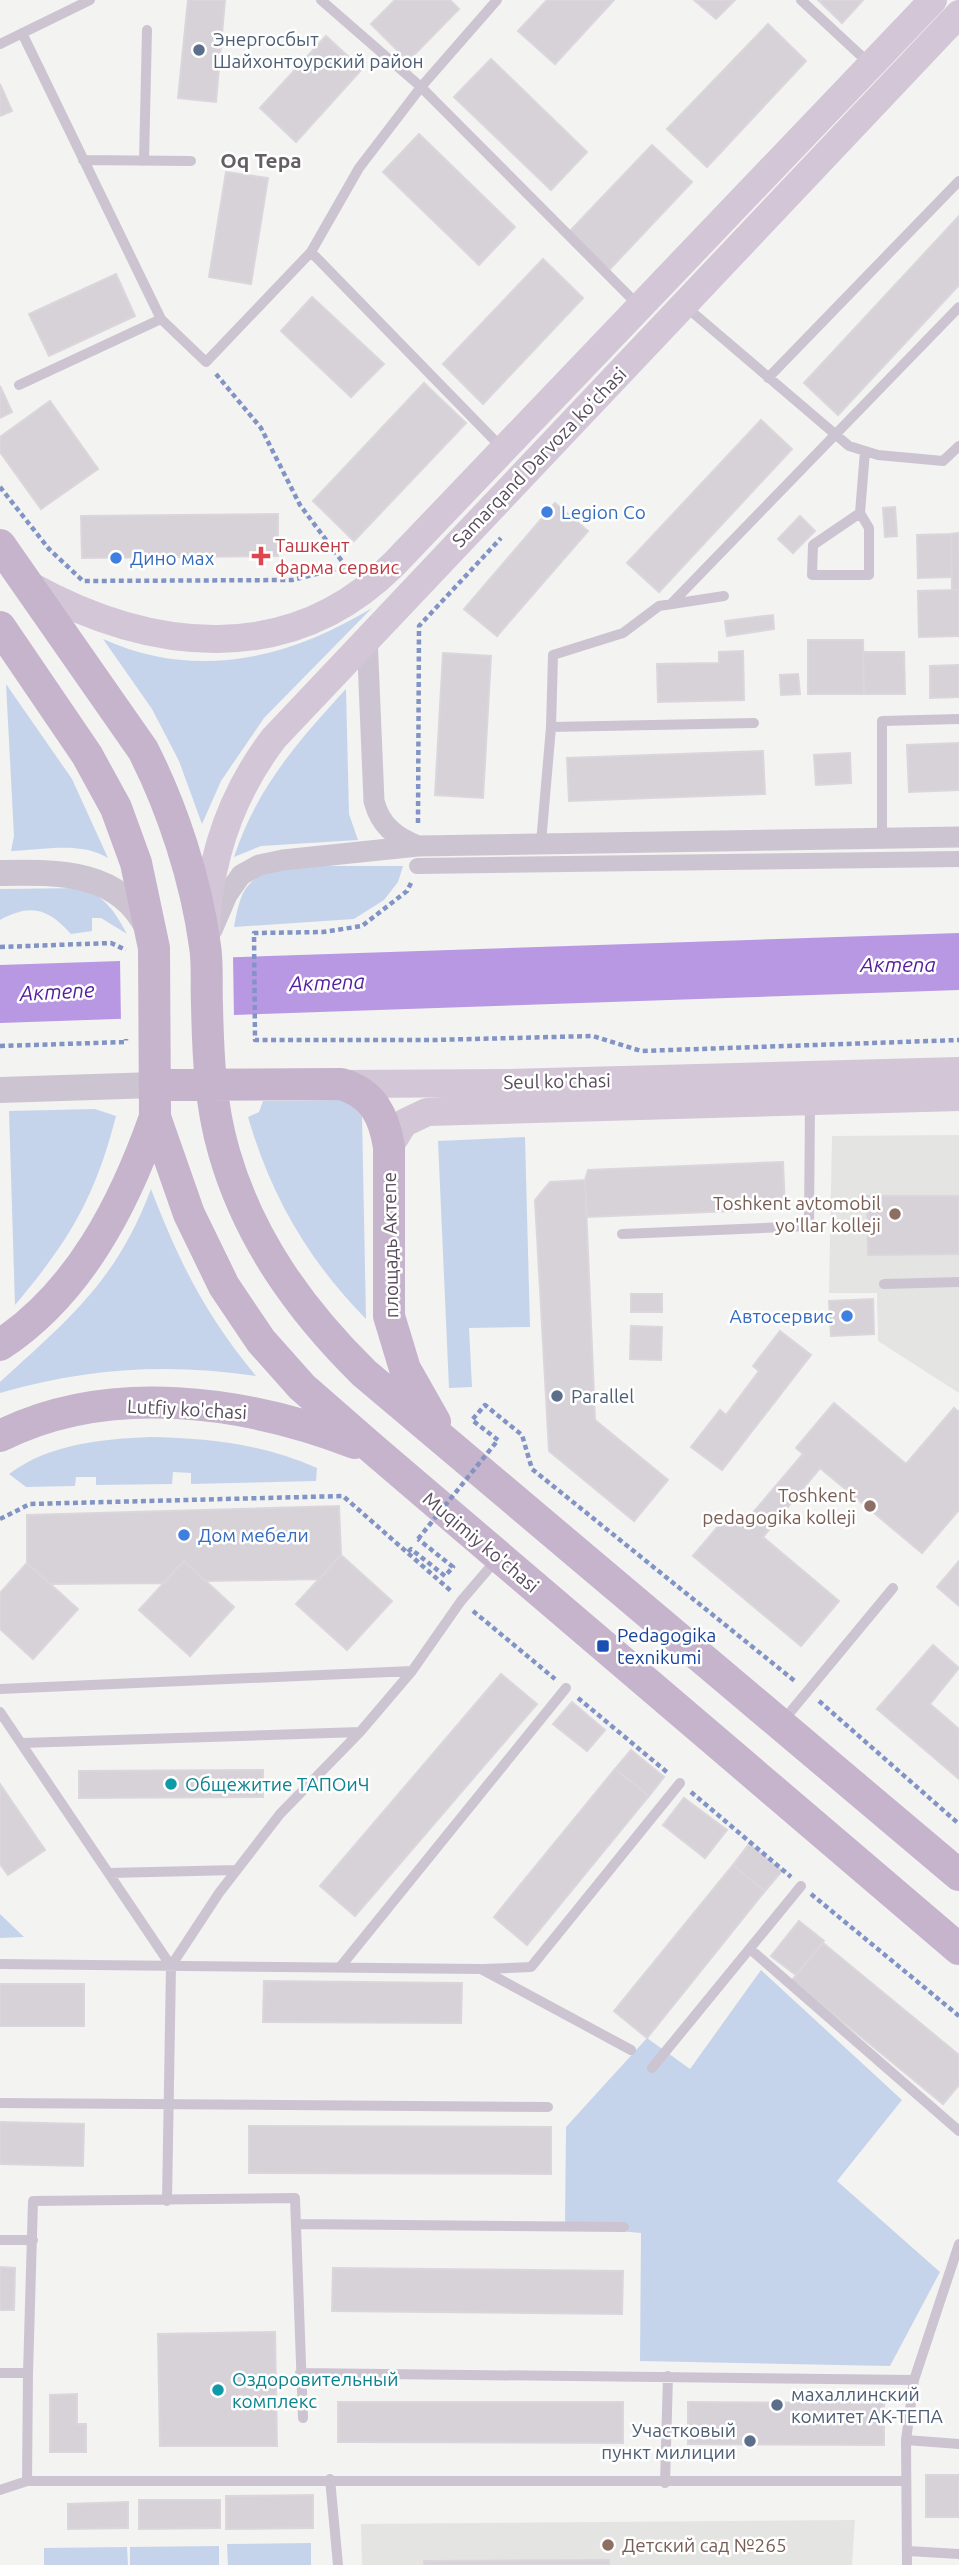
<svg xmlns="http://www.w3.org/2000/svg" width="959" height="2565" font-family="Ubuntu,sans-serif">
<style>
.education{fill:#e4e4e2}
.green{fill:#c6d4eb}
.water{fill:#b898e3}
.pier{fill:#f3f3f1}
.building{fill:#d7d1d8;stroke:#dbd6dc;stroke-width:2}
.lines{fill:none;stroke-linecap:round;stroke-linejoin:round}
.path{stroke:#8194c5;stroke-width:4.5;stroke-dasharray:5 3.5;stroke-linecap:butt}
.service{stroke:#cdc4d1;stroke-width:10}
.pedestrian{stroke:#cdc4d1;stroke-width:16}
.minor{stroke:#cdc4d1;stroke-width:21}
.tertiary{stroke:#cdc4d1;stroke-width:26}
.secondary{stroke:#d3c6d7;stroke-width:28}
.primary{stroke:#c5b4cc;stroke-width:32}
.path-bridge{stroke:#8194c5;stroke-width:4.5;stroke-dasharray:5 3.5;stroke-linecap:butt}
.service-dot{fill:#5c6f8a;stroke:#fff;stroke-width:2.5}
.shop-dot{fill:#3f7fe0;stroke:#fff;stroke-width:2.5}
.health-dot{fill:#e0444e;stroke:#fff;stroke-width:2.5}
.education-dot{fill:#8d6e63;stroke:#fff;stroke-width:2.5}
.transit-dot{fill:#1a4fb4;stroke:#fff;stroke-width:2.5}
.culture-dot{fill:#0f9aa8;stroke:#fff;stroke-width:2.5}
.labels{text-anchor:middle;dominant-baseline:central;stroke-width:5;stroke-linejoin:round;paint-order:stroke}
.service-label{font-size:19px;fill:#4e5e75;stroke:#fff;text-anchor:start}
.street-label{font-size:19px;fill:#574b5c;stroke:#fff}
.shop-label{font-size:19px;fill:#366cbe;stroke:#fff;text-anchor:start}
.health-label{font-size:19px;fill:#be3a42;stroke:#fff;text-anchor:start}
.education-label{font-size:19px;fill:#785e54;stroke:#fff;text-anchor:end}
.transit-label{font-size:19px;fill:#164399;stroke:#fff;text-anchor:start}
.culture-label{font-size:19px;fill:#0d838f;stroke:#fff;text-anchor:start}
.neighbourhood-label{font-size:21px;font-weight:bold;fill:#645e65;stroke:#fff}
.water-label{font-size:21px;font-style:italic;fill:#541d9d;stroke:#fff}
</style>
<rect width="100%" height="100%" fill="#f3f3f1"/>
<path class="education" d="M959 1135V1393L878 1341 877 1293H829L832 1136Z
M855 2520 852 2565H362L361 2524Z"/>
<path class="green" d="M372 608 264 718 221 781 202 824 179 761 152 709 103 639C196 681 288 659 372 608Z
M6 684 72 779 108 858C80 841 42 850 11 851L14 836Z
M346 689 349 814 358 840 261 846 234 857C256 789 298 741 346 689Z
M279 866H403L398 882 384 900 354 919 234 927C241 890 244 881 279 866Z
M85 888C106 899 116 913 127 934L101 918H92V931L71 934C48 909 32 903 0 920V889Z
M343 1100 350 1101 362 1116 366 1319C308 1260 271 1196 248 1117L259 1112 263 1101Z
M95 1109 116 1116C95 1198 69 1241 15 1305L9 1111Z
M525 1137 530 1327 469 1328 472 1387 449 1388 438 1141Z
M151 1189C180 1264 205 1314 256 1376 168 1363 86 1368 0 1393V1382C69 1319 117 1280 151 1189Z
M150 1437C208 1438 263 1444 317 1468L316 1481 191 1484V1473L173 1472 172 1484 96 1485V1477H76L75 1486 26 1487 9 1474C49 1444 101 1439 150 1437Z
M0 1914 24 1937 0 1938Z
M761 1970 902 2100 837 2181 940 2272 890 2366 640 2361 641 2233 565 2226 566 2127 647 2038 690 2069Z
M311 2543V2565H228L227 2544Z
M219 2546V2565H130V2547Z
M127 2547 128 2565H44V2548Z"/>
<path class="water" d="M959 933V990L0 1023V965Z"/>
<path class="pier" d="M233 956 234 1018 121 1022 120 960Z"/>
<path class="building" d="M188 0H225L216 102 178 98Z
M395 0H450L459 9 408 61 371 24Z
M547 0H614L555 64 518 31Z
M694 0H735L716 19Z
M818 0H863L842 23Z
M768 24 806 61 707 167 667 129Z
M326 36 362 69 296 142 260 108Z
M491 59 587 152 551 190 454 97Z
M0 84 12 111 0 116Z
M419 134 515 227 479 265 383 172Z
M652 145 692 182 609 270 569 232Z
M226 172 268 178 251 284 209 277Z
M959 216V285L838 415 804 383Z
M543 259 583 298 483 404 443 364Z
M116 274 135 316 49 356 29 314Z
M312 297 384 364 351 397 281 331Z
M424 383 466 423 354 541 313 501Z
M0 386 12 412 0 418Z
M50 401 98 469 41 509 0 452V437Z
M761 420 792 449 659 592 627 563Z
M555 503 588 531 497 636 464 609Z
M895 507 897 536 885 537 883 508Z
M278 514V556L82 558 81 516Z
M800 516 815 531 793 553 778 539Z
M959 533V590H952L951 534Z
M951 534 952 577 918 578 917 535Z
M952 590H959V636L919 637 918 591Z
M773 615 774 629 727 636 725 621Z
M808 640H863L864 694H808Z
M743 651 744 700 658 702 657 664 719 663V652Z
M863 652H904L905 694H864Z
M443 653 491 656 483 798 435 795Z
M959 665V697L930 698V666Z
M798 674 800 694 781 695 780 675Z
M959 743V790L909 792 907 745Z
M763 751 765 794 569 801 567 758Z
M850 753 851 783 816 785 814 755Z
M783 1162 785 1209 587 1217 585 1180 588 1170Z
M585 1180 595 1420 668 1480 634 1521 549 1451 535 1200 550 1182Z
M867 1196H959V1254L868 1255Z
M631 1294H662V1312H631Z
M873 1299 874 1334 831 1336 829 1301Z
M631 1326 662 1327 661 1360 630 1359Z
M780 1331 811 1355 722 1470 691 1447 720 1410 726 1415 759 1371 753 1366Z
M834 1403 906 1464 954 1408 959 1412V1510L922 1553 820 1468 763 1537 839 1601 801 1646 693 1556 731 1511 745 1522 803 1454 796 1448Z
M339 1506 341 1555 319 1579 205 1581 184 1561 163 1583 50 1584 27 1563V1515Z
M341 1555 392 1601 347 1650 296 1604Z
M184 1561 234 1607 190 1656 139 1610Z
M959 1561V1606L937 1587Z
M27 1563 78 1609 33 1659 0 1629V1593Z
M933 1645 959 1668 930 1704 959 1729V1779L877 1709Z
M501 1674 537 1704 355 1916 320 1886Z
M572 1702 605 1730 587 1751 553 1724Z
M631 1750 664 1777 649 1796 615 1769Z
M615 1769 649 1796 527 1945 494 1917Z
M263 1770V1797L79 1798V1771Z
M0 1784 45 1850 8 1875 0 1864Z
M684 1798 727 1830 705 1858 663 1825Z
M749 1844 782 1871 765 1891 733 1865Z
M733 1865 765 1891 647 2038 614 2011Z
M799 1921 824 1941 796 1975 771 1956Z
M823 1943 959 2055V2085L943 2104 792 1980Z
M264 1981 462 1983 461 2023 263 2022Z
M0 1984H84V2026H0Z
M0 2122 84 2124 83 2166 0 2164Z
M249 2126 551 2127V2174L249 2173Z
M0 2267 15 2268 14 2310H0Z
M333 2268 623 2271 622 2314 332 2311Z
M275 2332 277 2446H160L158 2334Z
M77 2394V2424H86V2452H50V2395Z
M338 2402H623V2443L338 2442Z
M688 2402 884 2403V2445L688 2444Z
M926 2475H959V2517H926Z
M313 2495V2528L226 2529V2496Z
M139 2500H220V2528L139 2529Z
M128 2502V2528L68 2529V2504Z
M609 2560V2565H424V2561Z"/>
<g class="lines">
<path class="path" d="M216 374 261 428 300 505 347 568
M0 487 49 549 83 581 292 580 353 565
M418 823 419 626 501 538
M411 883 407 891 362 926 323 932 254 933 255 1040H433L593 1036 641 1051 959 1040
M0 947 111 943 126 950
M0 1046 126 1042V1039
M498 1440 472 1420 485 1405 522 1435 532 1469 796 1682
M0 1519 30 1504 343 1496 451 1591
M408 1552 411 1549 445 1576 453 1567 418 1539
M473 1611 555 1679
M578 1698 668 1773
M819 1701 959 1824
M691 1792 791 1877
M811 1894 959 2016"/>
<path class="service" d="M321 0 421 87 639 306
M801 0 871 65
M22 33 161 319 206 362 311 252 359 168 421 87 497 0
M0 44 90 0
M83 160 191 161
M144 161 147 30
M311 252 502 448
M685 306 849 446 878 455 943 461 959 446
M768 378 959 181
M19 385 161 319
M860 513 869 528V575H812L813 545 860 513 865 451
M671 604 959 307
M551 727 553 655 623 633 659 606 724 596
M882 838V721L959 719
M541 843 551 727 754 723
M622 1234 809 1226 810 1101
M884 1284 959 1282
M0 1689 412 1671
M0 1712 171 1966
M782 1722 893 1588
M22 1743 360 1732
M109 1873 236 1870
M750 1949 959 2131
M0 1964 481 1969 631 2050
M341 1966 566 1688
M484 1969 531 1967 680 1783
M652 2068 801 1886
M0 2103 548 2107
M167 2201 171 1966 219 1893 280 1814 360 1732 412 1671 461 1601 497 1559
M297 2224 624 2227
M0 2240H33
M0 2373H28L33 2201 295 2198 303 2418
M300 2373 914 2380
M906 2440 959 2444
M330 2479 338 2565
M27 2481 28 2373
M665 2483 668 2376
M0 2490 27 2481H905
M908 2551 959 2554
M907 2565 906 2440 914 2380 959 2244"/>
<path class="pedestrian" d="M417 866 959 859"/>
<path class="minor" d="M367 636 374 801C380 825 395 837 418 846
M212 930 227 895 241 875 259 865 283 860 418 846 959 837"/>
<path class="tertiary" d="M0 873C56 872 120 870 148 929
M0 1090 155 1085"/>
<path class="secondary" d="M29 585C150 652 289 669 394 564L933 0
M206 927C210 856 231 794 274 738L959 14
M341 1084 506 1083 959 1071
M389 1147 404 1123 427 1112 959 1097"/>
<path class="primary" d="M0 545 143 750C173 809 196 880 205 946 208 965 206 986 207 1005 208 1054 210 1104 224 1152 249 1239 300 1310 364 1373L959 1875
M0 627 87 755 116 808 136 863 154 948 155 1117 189 1214 224 1286 261 1341 302 1387 373 1449 959 1949
M155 1085 341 1084C373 1093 384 1116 389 1147V1316L405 1369 435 1422
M0 1345C79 1293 124 1205 155 1117
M0 1436C109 1381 246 1401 355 1443"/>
<path class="path-bridge" d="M418 1539 498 1440"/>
</g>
<g class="service-dot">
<circle cx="199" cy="50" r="7"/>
<circle cx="557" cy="1396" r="7"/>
<circle cx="777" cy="2405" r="7"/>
<circle cx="750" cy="2441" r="7"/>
</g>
<g class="shop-dot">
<circle cx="547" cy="512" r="7"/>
<circle cx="116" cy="558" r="7"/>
<circle cx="847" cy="1316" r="7"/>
<circle cx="184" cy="1535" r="7"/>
</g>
<path class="health-dot" d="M257.5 545.5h7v7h7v7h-7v7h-7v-7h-7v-7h7z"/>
<g class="education-dot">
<circle cx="895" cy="1214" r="7"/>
<circle cx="870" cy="1506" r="7"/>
<circle cx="608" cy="2545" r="7"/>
</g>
<rect class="transit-dot" x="596" y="1639" width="14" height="14" rx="3.5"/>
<g class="culture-dot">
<circle cx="171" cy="1784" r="7"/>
<circle cx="218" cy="2390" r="7"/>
</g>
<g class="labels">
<g class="service-label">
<text x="213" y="39">Энергосбыт<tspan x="213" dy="22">Шайхонтоурский район</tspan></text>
<text x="571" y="1396">Parallel</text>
<text x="791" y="2394">махаллинский<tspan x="791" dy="22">комитет АК-ТЕПА</tspan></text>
<text x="736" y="2430" text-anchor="end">Участковый<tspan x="736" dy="22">пункт милиции</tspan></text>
</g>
<g class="street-label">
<text transform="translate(539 457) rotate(-46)">Samarqand Darvoza koʻchasi</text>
<text transform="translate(557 1081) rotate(-1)">Seul ko'chasi</text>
<text transform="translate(390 1245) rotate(-91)">площадь Актепе</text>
<text transform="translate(187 1409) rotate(3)">Lutfiy ko'chasi</text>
<text transform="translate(481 1542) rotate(40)">Muqimiy ko'chasi</text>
</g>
<g class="shop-label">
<text x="561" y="512">Legion Co</text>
<text x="130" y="558">Дино мах</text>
<text x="833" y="1316" text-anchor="end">Автосервис</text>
<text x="198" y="1535">Дом мебели</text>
</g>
<g class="health-label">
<text x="275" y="545">Ташкент<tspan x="275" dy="22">фарма сервис</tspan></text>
</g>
<g class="education-label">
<text x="881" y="1203">Toshkent avtomobil<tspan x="881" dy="22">yo'llar kolleji</tspan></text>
<text x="856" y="1495">Toshkent<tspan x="856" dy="22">pedagogika kolleji</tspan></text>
<text x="622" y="2545" text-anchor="start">Детский сад №265</text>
</g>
<g class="transit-label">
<text x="617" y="1635">Pedagogika<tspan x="617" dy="22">texnikumi</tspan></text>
</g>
<g class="culture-label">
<text x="185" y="1784">Общежитие ТАПОиЧ</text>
<text x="232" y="2379">Оздоровительный<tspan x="232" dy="22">комплекс</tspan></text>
</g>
<g class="neighbourhood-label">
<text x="261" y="160">Oq Tepa</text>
</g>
<g class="water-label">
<text x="898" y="964">Актепа</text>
<text transform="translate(327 982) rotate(-2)">Актепа</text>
<text transform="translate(57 991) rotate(-3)">Актепе</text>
</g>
</g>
</svg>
